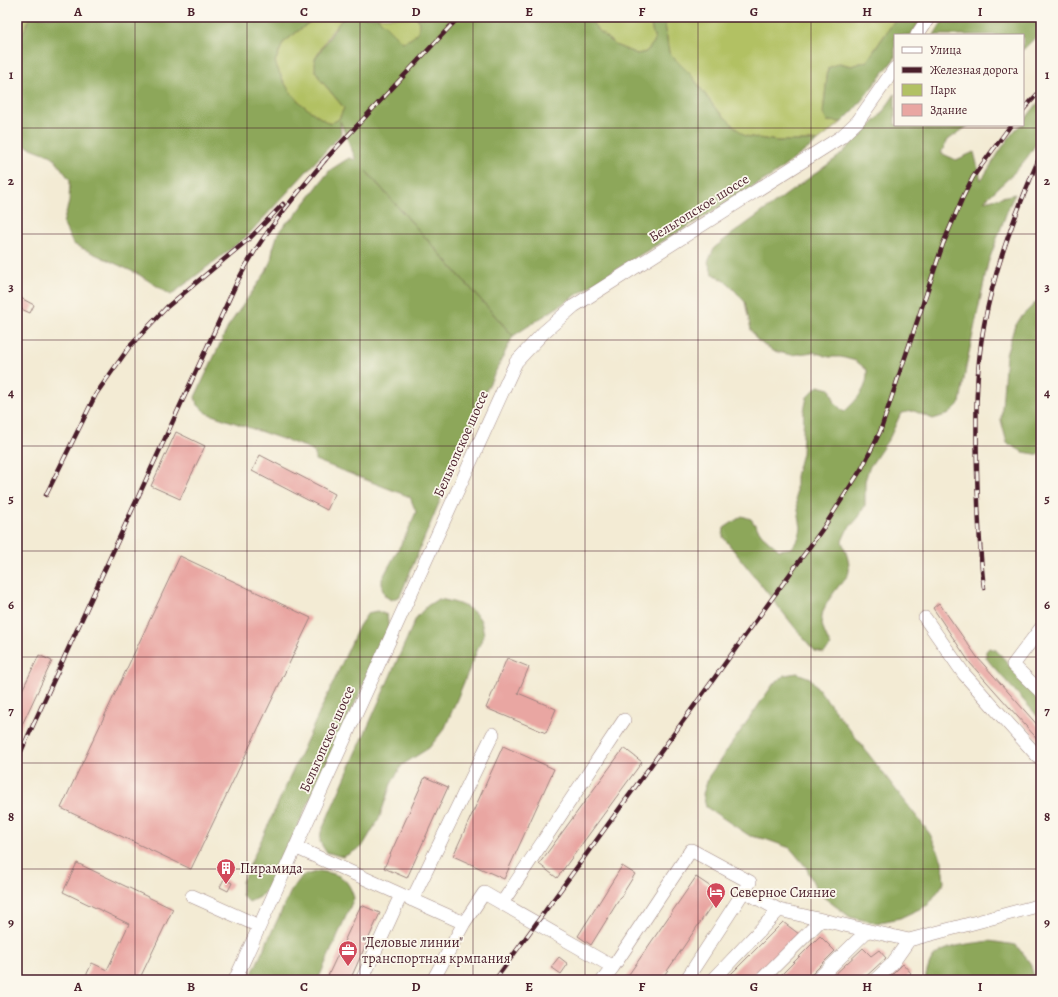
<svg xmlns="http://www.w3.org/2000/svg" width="1058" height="997" font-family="Alegreya,serif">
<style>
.green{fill:#b2c164;stroke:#7e7048}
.forest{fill:#8da75a;stroke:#6c6342}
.building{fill:#e9a6a2}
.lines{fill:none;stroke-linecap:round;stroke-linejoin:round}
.minor-casing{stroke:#9e8580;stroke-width:14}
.minor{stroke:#fff;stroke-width:13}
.rail-casing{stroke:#4a1f2b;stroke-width:4.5}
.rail{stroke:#fbf7ec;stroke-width:3;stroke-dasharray:9;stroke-linecap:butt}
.grid{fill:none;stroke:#4a1f2b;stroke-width:1;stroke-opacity:0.55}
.labels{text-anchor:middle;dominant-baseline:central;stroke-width:3.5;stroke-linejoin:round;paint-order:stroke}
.street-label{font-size:14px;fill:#4a1f2b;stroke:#fbf7ec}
.poi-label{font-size:14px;fill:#4a1f2b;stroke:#fbf7ec;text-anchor:start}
.neatline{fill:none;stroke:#4a1f2b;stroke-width:1.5}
.grid-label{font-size:13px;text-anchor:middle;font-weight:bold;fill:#4a1f2b}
</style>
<rect width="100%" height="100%" fill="#fbf7ec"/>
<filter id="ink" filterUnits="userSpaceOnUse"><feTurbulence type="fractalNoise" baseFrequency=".025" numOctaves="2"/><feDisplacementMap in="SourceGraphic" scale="8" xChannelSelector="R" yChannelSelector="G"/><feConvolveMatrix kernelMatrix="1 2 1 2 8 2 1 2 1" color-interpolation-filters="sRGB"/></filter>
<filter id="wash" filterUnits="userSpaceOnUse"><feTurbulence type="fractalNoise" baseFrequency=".012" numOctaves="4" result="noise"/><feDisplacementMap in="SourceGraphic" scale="16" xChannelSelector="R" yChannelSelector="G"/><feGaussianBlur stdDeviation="0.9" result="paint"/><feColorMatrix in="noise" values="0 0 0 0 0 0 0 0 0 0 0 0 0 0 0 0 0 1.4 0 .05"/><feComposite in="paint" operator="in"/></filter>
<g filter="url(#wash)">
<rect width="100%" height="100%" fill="#f3ebd4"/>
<path class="green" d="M17 17H30L17 47Z
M316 17H348C332 25 324 45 315 59L320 79 344 108 339 119 330 124C300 105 288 96 275 62L283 43Z
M377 17H417C423 30 415 39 402 42Z
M588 17H649L655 41 646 52 637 54 615 45 598 30Z
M664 17H897L867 61 851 66 839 63 828 68 824 104 827 121 842 122 818 141H777L745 136 715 108 691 75 669 53Z"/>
<path class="forest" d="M30 17H316L283 43 275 62C288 96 300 105 330 124L339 119 344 108 320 79 315 70V59L341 20 348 17H377L402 42C415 39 423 30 417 17H588L598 30 615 45 637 54 646 52 655 41 649 17H664L669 53 691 75 715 108 745 136 777 141H818L773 175 615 270 513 336 366 171 513 336 486 391 400 596 391 600 385 596 382 588V579L407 533 416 512 410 497 315 460V453L306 447 206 413 197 404 195 397 229 325 266 272 271 260 273 249 278 233 285 224 294 217 330 170 349 158 356 160 340 121 341 134 246 237 171 295 138 274 73 244 63 223 69 202 70 180 52 156 26 146 17 138V47Z
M897 17H923L911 35H895V58L854 110 842 122 827 121 823 114 828 68 839 63 851 66 867 61Z
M945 17H1041V32L1023 50V35H934Z
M895 94V125H969L948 140 941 153 956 160 974 152 981 180C994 162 1004 141 1020 125H1023V122L1041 99C1041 109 1043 122 1041 131 1032 160 1005 181 984 201L1015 194 1009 206 988 263 967 362 960 403 949 414 933 419 914 411 901 413 890 437 869 468 865 481V505L859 517 847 530 842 541C845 550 852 566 848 575 845 579 841 583 838 587 820 611 816 619 831 646L824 653 815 651 804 639 723 537 724 528 742 516 751 519 762 535 779 550 792 548 799 537 801 528 796 498V476L802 453 804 411 807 397 818 386 830 389 835 403 844 412C857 399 868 390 867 370L856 361 841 357H829L813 352 792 355 773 351 757 340 751 330 745 302 728 283 712 273 708 262 714 248 728 237 838 157 879 117Z
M1041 297V455L1023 452 1007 443 1001 420 1006 355 1014 328 1021 317Z
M438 599C452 601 472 606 480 619 482 623 483 630 484 634L445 728 429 748 402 765 391 784 379 819 362 847 343 857 326 852 320 842 321 832 416 618 427 606Z
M377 611 387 615 389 630 271 884 261 896 249 902 242 895V882L359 626 368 613Z
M989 648 996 650 1041 699V720L990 663 986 657V651Z
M797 673 810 678 930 834 942 861 944 883 928 905 900 918 876 923 850 917 818 893 806 867 790 848 765 839 750 836 706 807 703 794 709 776 774 683 785 675Z
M319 871C339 874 348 877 354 898L318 980H249L291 891 302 876Z
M989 941 1016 945 1030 963 1035 980H925C927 972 929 959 937 954 951 944 973 944 989 941Z"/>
<g id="blocks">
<path class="building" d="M19 297 34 305 30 313 17 307Z
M176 432 205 446 180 499 151 486Z
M260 455 335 494 327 510 252 471Z
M180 556 311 618 191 869 61 808Z
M939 603 977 657 1041 729V743L970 663 933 608Z
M39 655 52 661 20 729 17 728V701Z
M507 658 529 667 518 693 556 709 546 733 486 708Z
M503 746 554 769 504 879 453 856Z
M624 748 642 762 557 878 539 864Z
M425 777 448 787 407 878 384 868Z
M77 863 173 909 139 980H84L92 963 107 970 129 924 63 892Z
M622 866 635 874 591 945 578 936Z
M696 877 720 893 661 980H625Z
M224 879 232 883 228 891 220 887Z
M361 905 380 913 350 980H326Z
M783 922 799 934 753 980H725Z
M820 936 835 951 806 980H776Z
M863 948 871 956 879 950 886 958 862 980H829Z
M559 957 568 964 561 974 551 967Z
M903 964 911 973 904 980H887Z"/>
</g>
</g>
<g filter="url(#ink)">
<use href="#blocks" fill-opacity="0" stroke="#9e8580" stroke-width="1"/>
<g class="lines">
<defs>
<path id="minor" d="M917 35 929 17
M925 618 964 674 1041 760
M1041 628 1013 665 1041 692
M295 847 464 923
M744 891 779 910
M192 896 259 926
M412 900 493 734
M502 903 624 720
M235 980 516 362 544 332 574 306 841 137 858 121 895 68
M362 980 401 895
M433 980 464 923 484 893 613 967
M603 980 613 967 691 850 750 882 686 980
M713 980 779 910 909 940 1041 905
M761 980 821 920
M817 980 867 931
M875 980 892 964 909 940"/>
</defs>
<use href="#minor" class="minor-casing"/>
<use href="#minor" class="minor"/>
<defs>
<path id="rail" d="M1023 110 1041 90
M322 163 459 17
M46 495 96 394 130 346 167 307 251 237 283 204
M984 588C979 549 978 509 977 470 976 422 975 373 984 325 995 266 1017 209 1041 154
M17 760 237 282C260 237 293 198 326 159
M495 980 824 527 862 468 880 432 943 244 962 199 973 177 1011 125"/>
</defs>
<use href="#rail" class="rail-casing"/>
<use href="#rail" class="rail"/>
</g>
</g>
<path class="grid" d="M135 17V980M247 17V980M360 17V980M473 17V980M585 17V980M698 17V980M811 17V980M923 17V35M923 125V980M17 128H1041M17 234H1041M17 340H1041M17 446H1041M17 551H1041M17 657H1041M17 763H1041M17 869H1041"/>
<defs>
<symbol id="building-pin" viewBox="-11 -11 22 30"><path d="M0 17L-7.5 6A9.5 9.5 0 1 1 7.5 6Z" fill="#d1495b" stroke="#fbf7ec"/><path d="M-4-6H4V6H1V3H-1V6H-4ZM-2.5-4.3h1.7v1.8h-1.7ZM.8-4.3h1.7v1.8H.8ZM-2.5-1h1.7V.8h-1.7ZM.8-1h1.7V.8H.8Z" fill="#fff"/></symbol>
<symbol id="hotel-pin" viewBox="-11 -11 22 30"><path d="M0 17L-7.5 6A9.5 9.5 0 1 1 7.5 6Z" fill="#d1495b" stroke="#fbf7ec"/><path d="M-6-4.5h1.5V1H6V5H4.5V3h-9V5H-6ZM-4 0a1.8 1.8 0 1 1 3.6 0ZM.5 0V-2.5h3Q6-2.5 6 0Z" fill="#fff"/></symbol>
<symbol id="office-pin" viewBox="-11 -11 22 30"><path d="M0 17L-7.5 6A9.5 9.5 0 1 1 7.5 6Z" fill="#d1495b" stroke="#fbf7ec"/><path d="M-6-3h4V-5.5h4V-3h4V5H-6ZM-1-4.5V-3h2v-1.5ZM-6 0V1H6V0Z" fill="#fff"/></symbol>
</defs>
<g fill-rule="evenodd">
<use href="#building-pin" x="215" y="857" width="22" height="30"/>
<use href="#hotel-pin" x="705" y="881" width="22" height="30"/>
<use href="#office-pin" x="337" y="939" width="22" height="30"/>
</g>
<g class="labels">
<g class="street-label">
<text transform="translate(699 208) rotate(-32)">Бельгопское шоссе</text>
<text transform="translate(461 444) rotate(-66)">Бельгопское шоссе</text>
<text transform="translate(327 739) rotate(-66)">Бельгопское шоссе</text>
</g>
<g class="poi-label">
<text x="240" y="868">Пирамида</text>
<text x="730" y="892">Северное Сияние</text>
<text x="362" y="942">"Деловые линии"<tspan x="362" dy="16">транспортная крмпания</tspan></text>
</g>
</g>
<rect width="1058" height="997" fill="none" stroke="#fbf7ec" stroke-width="44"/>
<rect x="894" y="34" width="130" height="92" fill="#fbf7ec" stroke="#b4a19f"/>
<rect x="902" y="47" width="20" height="6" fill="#ffffff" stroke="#b4a19f"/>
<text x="930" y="54" font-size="12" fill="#4a1f2b">Улица</text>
<rect x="902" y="67" width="20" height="6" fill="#4a1f2b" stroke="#b4a19f"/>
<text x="930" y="74" font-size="12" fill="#4a1f2b">Железная дорога</text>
<rect x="902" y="84" width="20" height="12" fill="#b2c164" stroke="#b4a19f"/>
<text x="930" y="94" font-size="12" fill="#4a1f2b">Парк</text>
<rect x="902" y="104" width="20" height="12" fill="#e9a6a2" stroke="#b4a19f"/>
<text x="930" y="114" font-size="12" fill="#4a1f2b">Здание</text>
<rect x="22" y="22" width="1014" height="953" class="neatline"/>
<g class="grid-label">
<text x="78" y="16">A</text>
<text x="191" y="16">B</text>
<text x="304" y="16">C</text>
<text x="416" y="16">D</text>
<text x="529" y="16">E</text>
<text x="642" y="16">F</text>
<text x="754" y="16">G</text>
<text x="867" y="16">H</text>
<text x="980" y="16">I</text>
<text x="11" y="79">1</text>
<text x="1047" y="79">1</text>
<text x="11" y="185">2</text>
<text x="1047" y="185">2</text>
<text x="11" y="291">3</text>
<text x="1047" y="291">3</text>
<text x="11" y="397">4</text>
<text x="1047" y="397">4</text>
<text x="11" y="503">5</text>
<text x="1047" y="503">5</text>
<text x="11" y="609">6</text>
<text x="1047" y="609">6</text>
<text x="11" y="715">7</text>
<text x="1047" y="715">7</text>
<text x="11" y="821">8</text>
<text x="1047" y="821">8</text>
<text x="11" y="927">9</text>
<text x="1047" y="927">9</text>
<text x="78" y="991">A</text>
<text x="191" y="991">B</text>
<text x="304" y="991">C</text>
<text x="416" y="991">D</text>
<text x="529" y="991">E</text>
<text x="642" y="991">F</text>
<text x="754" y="991">G</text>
<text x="867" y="991">H</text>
<text x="980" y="991">I</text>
</g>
</svg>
